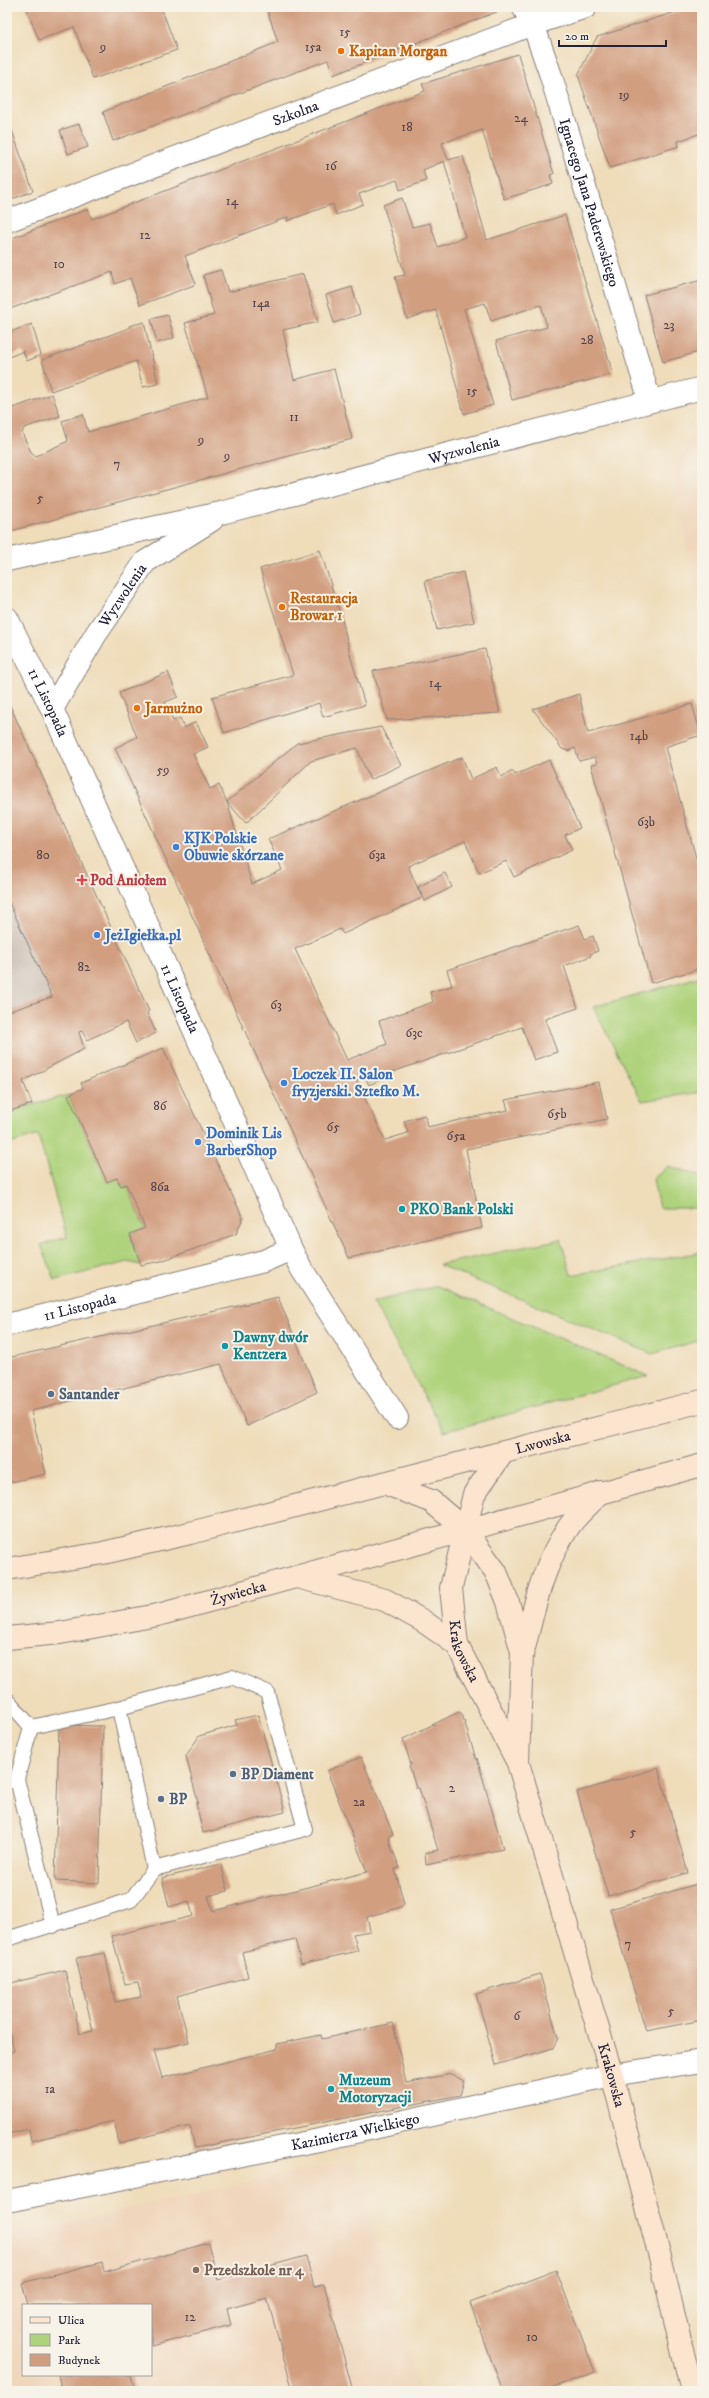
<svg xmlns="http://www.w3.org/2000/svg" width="709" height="2398" font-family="'IM FELL DW Pica',serif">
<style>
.built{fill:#f0d6bc;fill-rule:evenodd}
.industrial{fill:#cec2b9}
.green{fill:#afd37c;stroke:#687a5c}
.building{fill:#d19e80}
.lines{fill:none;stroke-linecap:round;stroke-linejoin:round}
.service-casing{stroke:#887f7a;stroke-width:16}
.minor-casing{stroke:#887f7a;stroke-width:24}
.secondary-casing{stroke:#887f7a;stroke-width:24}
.service{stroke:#fff;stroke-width:14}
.minor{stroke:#fff;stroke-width:22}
.secondary{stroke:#fce5cf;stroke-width:22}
.food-dot{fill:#e8710a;stroke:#f7f3e8;stroke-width:1.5}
.shop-dot{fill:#3f7fe0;stroke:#f7f3e8;stroke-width:1.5}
.health-dot{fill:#e0444e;stroke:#f7f3e8;stroke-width:1.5}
.culture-dot{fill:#0f9aa8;stroke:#f7f3e8;stroke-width:1.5}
.service-dot{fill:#5c6f8a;stroke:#f7f3e8;stroke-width:1.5}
.education-dot{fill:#8d6e63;stroke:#f7f3e8;stroke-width:1.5}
.labels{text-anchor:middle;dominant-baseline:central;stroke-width:4;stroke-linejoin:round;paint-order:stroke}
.number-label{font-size:13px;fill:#4e414c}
.food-label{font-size:15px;font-weight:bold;fill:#c56008;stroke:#f7f3e8;text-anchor:start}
.street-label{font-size:15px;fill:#22223b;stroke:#f7f3e8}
.shop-label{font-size:15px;font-weight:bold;fill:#366cbe;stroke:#f7f3e8;text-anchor:start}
.health-label{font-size:15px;font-weight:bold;fill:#be3a42;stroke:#f7f3e8;text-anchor:start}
.culture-label{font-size:15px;font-weight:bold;fill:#0d838f;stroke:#f7f3e8;text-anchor:start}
.service-label{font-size:15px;font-weight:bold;fill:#4e5e75;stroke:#f7f3e8;text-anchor:start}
.education-label{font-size:15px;font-weight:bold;fill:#785e54;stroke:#f7f3e8;text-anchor:start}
</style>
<rect width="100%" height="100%" fill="#f7f3e8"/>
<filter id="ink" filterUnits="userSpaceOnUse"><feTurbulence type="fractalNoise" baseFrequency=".025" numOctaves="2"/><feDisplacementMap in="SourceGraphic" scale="8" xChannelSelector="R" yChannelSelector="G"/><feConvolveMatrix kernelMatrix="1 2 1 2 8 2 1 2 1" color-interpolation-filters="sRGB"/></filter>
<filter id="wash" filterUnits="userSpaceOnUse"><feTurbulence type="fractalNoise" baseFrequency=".012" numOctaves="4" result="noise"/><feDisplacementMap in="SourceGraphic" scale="16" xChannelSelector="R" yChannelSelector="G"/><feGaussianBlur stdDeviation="0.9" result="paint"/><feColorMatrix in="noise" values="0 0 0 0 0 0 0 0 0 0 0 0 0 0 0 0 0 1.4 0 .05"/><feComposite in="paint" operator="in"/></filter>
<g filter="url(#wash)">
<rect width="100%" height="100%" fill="#efdcb9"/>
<path class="built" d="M702 433V615L672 472 694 435Z
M353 2160 419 2391H7V2235ZM23 2305H151V2375H23Z"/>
<path class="industrial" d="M7 898 52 997 18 1009 13 1050 32 1104 7 1112Z"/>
<path class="green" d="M702 976V1092L642 1101 593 1007Z
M68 1095 107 1182 117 1178 121 1186 126 1184 145 1228 130 1234 141 1265 128 1262 55 1280 41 1245 67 1237 38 1135 7 1145V1112Z
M668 1166 702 1176V1208H659L653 1179Z
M561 1239 571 1275 702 1252V1340L652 1354 439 1265Z
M438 1286 648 1376 444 1432 373 1302Z"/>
<g id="blocks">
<path class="building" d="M26 7H161L177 50 93 79 74 27 39 40Z
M266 7H497L499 11 333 75 328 60 113 141 103 112 278 42Z
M691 7H702V133L678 141 679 146 610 168 578 75 597 37Z
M518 54 554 174 550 175 553 184 504 199 482 130 442 143 448 160 463 156 487 240 565 215 613 374 512 400 496 341 547 327 541 305 491 321 485 303 464 309 493 405 464 414 436 310 407 319 395 277 405 275 383 205 402 198 412 227 430 223 438 247 465 237 444 161 423 170 426 181 400 190 397 180 359 194 363 204 336 215 333 204 287 221 288 217 185 256 195 282 194 285 140 305 130 278 115 284 112 272 7 310V240L88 209 92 219 425 91 422 84Z
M7 116 33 191 7 201Z
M79 124 88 147 68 154 60 130Z
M221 270 228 292 303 274 318 322 283 330 294 380 334 369 352 439 7 532V394L13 408 52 394 60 416 24 428 22 433 31 452 36 456 68 441 62 421 83 414 88 432 208 397 185 323 214 315 203 275Z
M702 280V351L663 362 644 295Z
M352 287 360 314 334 323 326 295Z
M168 315 174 338 157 343 151 319Z
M144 322 158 384 143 387 136 361 51 391 42 360 129 328V326Z
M32 324 41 355 27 361 23 351 7 358V333Z
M320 550 343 623 351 658 365 705 323 717 319 703 224 733 212 697 293 675 260 569Z
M463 572 474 622 437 630 425 581Z
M485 649 500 713 387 720 373 671Z
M168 672 178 697 165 702 173 721 180 718 184 728 196 722 208 747 193 754 210 789 219 785 227 802 252 884 282 870 268 839 462 757 471 779 497 767 501 777 513 771 515 775 549 760 580 828 565 835 572 850 514 877 506 861 479 873 465 841 408 866 422 898 343 934 340 929 295 949 347 1060 387 1044 379 1021 433 1002 430 992 452 986 447 970 579 925 585 939 593 936 598 951 590 954 591 956 564 966 578 1008 545 1019 557 1052 534 1060 522 1027 381 1076 382 1079 369 1085 364 1075 356 1080 385 1140 408 1133 404 1121 425 1115 427 1127 508 1110 505 1100 599 1082 607 1119 466 1149 482 1228 349 1258 115 748 137 737 119 693Z
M579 694 588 733 692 704 701 735 665 747 702 879V968L651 983 591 765 597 764 595 757 579 761 575 748 568 751 562 749 533 709Z
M7 699 149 1011 147 1013 156 1033 136 1043 126 1022 87 1040 82 1031 79 1032 84 1049 23 1081 32 1104 7 1112V1012L52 997 7 898Z
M381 727 401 765 370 780 357 748 311 761 246 823 227 802 297 743Z
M445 873 452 887 425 901 418 887Z
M163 1048 243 1218 236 1234 161 1261 141 1265 130 1234 145 1228 126 1184 121 1186 117 1178 107 1182 68 1095 83 1088 81 1083Z
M278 1297 317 1392 247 1426 221 1364 31 1411 46 1474 7 1483V1358Z
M459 1712 462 1714 476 1759 477 1758 503 1849 426 1865 425 1853 438 1850 419 1788H416L409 1765H411L403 1739Z
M258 1715 285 1812 203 1833 196 1803H198L186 1756 199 1736 237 1725 235 1720Z
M59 1725 103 1726 99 1883 55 1881Z
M361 1757 393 1834 389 1836 390 1844 400 1868 395 1869 404 1904 401 1907 367 1917 370 1931 353 1934 358 1951 301 1964 295 1939 242 1952 248 1977 177 1996 189 2042 154 2050 162 2078 277 2049V2044L321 2035 322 2039 393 2023 406 2083 451 2074 464 2081 460 2095 195 2148 190 2126 119 2143 114 2121 31 2141 29 2129 7 2134V2053L14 2051 7 2022V1984L65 1970 80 2034 93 2031 76 1958 105 1953 115 2002 141 1997 138 1982 125 1984 112 1936 193 1916 189 1901 169 1907 162 1878 221 1864 228 1891 208 1896 213 1911 367 1872 327 1771Z
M658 1768 688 1873 608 1896 577 1792Z
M697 1884 702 1904V2020L646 2031 610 1909Z
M540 1974 558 2038 553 2048 496 2065 476 1994Z
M208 2243 218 2280 306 2256 314 2287 324 2284 353 2391H293L267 2298 227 2309 231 2325 151 2346V2305H28L22 2283 102 2262 104 2272Z
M556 2270 595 2372 543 2391H503L470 2303Z
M58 2375H131L135 2391H62Z"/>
</g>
</g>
<g filter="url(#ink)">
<use href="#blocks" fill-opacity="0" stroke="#887f7a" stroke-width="1"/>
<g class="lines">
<defs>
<path id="service" d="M7 1699 31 1727 119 1708 154 1869 131 1900 7 1939
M119 1708 232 1677 267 1692 305 1829 154 1869
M17 1779 53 1926
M7 1782 17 1779 31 1727"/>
<g id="minor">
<path id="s1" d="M523 7 533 24 550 73 650 401"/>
<path id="s2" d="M7 221 533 24 586 7"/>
<path id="s3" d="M7 560 225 512 702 388"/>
<path id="s4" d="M7 618 52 709 291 1249 301 1268 397 1418"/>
<path id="s5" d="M52 709 96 634 145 562 212 520"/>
<path id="s6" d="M7 1325 264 1261 291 1249"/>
<path id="s7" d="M7 2201 319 2140 612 2075 702 2061"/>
</g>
<g id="secondary">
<path id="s8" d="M503 1453 474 1494 451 1588 457 1645 518 1763 612 2075 660 2257 692 2391"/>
<path d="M384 1483 431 1501 465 1530 496 1572 508 1602 522 1652 518 1762"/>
<path id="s9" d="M7 1569 103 1553 190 1533 702 1401"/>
<path d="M297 1577 385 1600 423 1621 457 1645"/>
<path id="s10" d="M7 1638 60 1633 158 1615 702 1465"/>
<path d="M523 1652C534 1609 542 1566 568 1528 576 1515 590 1504 601 1492"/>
</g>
</defs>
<use href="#service" class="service-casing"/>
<use href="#minor" class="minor-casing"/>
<use href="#secondary" class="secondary-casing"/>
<use href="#service" class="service"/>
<use href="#minor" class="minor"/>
<use href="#secondary" class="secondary"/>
</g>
</g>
<g class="food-dot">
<circle cx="341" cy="51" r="4"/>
<circle cx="282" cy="607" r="4"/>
<circle cx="137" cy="708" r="4"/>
</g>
<g class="shop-dot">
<circle cx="176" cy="847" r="4"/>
<circle cx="97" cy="935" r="4"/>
<circle cx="284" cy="1083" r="4"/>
<circle cx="198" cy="1142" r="4"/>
</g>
<path class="health-dot" d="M80 874h4v4h4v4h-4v4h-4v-4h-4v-4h4z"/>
<g class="culture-dot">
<circle cx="402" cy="1209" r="4"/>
<circle cx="225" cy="1346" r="4"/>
<circle cx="331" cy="2089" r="4"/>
</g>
<g class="service-dot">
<circle cx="51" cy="1394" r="4"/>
<circle cx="233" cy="1774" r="4"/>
<circle cx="161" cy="1799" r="4"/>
</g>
<circle class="education-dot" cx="196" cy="2270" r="4"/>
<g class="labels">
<g class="number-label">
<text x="345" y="32">15</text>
<text x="103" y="47">9</text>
<text x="313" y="47">15a</text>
<text x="624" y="95">19</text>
<text x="521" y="118">24</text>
<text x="407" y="127">18</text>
<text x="331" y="166">16</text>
<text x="232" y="201">14</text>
<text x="145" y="235">12</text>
<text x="59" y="264">10</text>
<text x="261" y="303">14a</text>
<text x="669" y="325">23</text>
<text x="587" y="340">28</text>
<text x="472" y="391">15</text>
<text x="294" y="417">11</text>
<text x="201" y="440">9</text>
<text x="227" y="456">9</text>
<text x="117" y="464">7</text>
<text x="40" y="498">5</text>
<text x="435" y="683">14</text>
<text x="639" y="736">14b</text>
<text x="163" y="770">59</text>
<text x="646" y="822">63b</text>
<text x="43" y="855">80</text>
<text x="377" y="855">63a</text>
<text x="84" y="967">82</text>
<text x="276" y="1005">63</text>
<text x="414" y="1033">63c</text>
<text x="160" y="1106">86</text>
<text x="557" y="1114">65b</text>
<text x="333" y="1127">65</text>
<text x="456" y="1136">65a</text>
<text x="160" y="1187">86a</text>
<text x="452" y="1788">2</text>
<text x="359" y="1802">2a</text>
<text x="633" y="1832">5</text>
<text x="628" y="1944">7</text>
<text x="671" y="2011">5</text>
<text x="517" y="2016">6</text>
<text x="50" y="2089">1a</text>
<text x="190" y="2317">12</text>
<text x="532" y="2337">10</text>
</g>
<g class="food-label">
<text x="349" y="51">Kapitan Morgan</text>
<text x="290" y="598">Restauracja<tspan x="290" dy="17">Browar 1</tspan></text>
<text x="145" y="708">Jarmużno</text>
</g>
<g class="street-label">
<text stroke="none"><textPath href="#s2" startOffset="308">Szkolna</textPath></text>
<text stroke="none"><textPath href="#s1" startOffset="207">Ignacego Jana Paderewskiego</textPath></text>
<text stroke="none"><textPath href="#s3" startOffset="470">Wyzwolenia</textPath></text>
<text stroke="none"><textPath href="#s5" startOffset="134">Wyzwolenia</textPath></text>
<text stroke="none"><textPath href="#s4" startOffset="94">11 Listopada</textPath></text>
<text stroke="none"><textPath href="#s4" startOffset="418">11 Listopada</textPath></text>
<text stroke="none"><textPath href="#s6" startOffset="75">11 Listopada</textPath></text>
<text stroke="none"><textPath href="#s9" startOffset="551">Lwowska</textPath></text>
<text stroke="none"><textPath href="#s10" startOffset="236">Żywiecka</textPath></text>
<text stroke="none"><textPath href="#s8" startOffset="212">Krakowska</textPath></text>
<text stroke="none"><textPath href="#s8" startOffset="663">Krakowska</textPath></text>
<text stroke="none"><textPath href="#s7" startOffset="355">Kazimierza Wielkiego</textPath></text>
</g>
<g class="shop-label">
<text x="184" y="838">KJK Polskie<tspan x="184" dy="17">Obuwie skórzane</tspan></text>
<text x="105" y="935">JeżIgiełka.pl</text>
<text x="292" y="1074">Loczek II. Salon<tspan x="292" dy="17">fryzjerski. Sztefko M.</tspan></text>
<text x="206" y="1133">Dominik Lis<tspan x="206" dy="17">BarberShop</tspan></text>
</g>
<g class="health-label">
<text x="90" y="880">Pod Aniołem</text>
</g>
<g class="culture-label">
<text x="410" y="1209">PKO Bank Polski</text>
<text x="233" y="1337">Dawny dwór<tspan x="233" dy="17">Kentzera</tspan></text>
<text x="339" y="2080">Muzeum<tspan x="339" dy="17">Motoryzacji</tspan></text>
</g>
<g class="service-label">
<text x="59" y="1394">Santander</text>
<text x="241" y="1774">BP Diament</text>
<text x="169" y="1799">BP</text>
</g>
<g class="education-label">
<text x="204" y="2270">Przedszkole nr 4</text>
</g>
</g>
<rect width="709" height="2398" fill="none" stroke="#f7f3e8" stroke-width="24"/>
<rect x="22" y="2304" width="130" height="72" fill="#f7f3e8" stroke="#a29fa3"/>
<rect x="30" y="2317" width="20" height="6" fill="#fce5cf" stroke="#a29fa3"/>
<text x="58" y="2324" font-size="12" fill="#22223b">Ulica</text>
<rect x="30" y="2334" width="20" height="12" fill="#afd37c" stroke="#a29fa3"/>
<text x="58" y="2344" font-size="12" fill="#22223b">Park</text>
<rect x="30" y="2354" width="20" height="12" fill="#d19e80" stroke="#a29fa3"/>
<text x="58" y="2364" font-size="12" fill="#22223b">Budynek</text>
<path d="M559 40v6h107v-6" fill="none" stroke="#22223b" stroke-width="2"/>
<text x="565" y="40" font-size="12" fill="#22223b" stroke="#f7f3e8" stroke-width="3" paint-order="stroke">20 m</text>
</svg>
